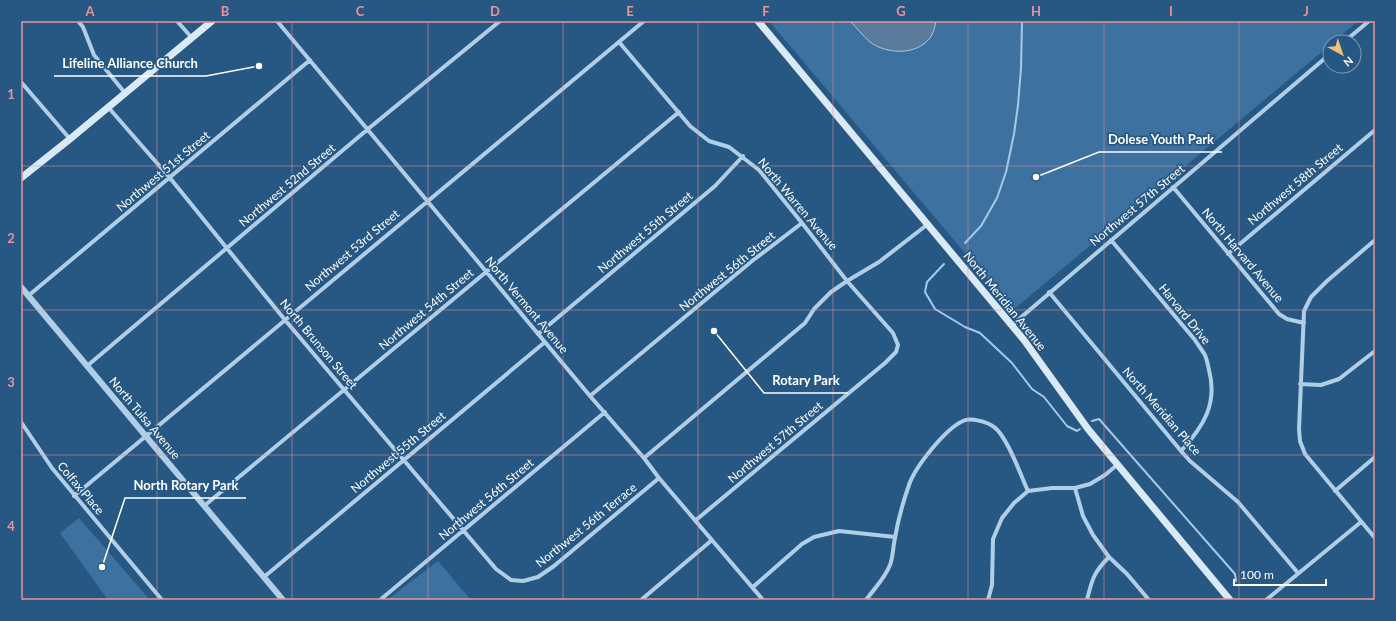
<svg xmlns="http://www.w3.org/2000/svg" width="1396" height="621" font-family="Lato,sans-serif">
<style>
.green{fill:#3c71a0}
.water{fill:#5a7c9a;stroke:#a5cae8}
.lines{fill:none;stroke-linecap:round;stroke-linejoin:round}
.stream{stroke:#a5cae8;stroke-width:2}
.minor{stroke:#b1cee7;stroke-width:4}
.tertiary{stroke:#b1cee7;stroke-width:6}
.secondary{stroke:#dae9f6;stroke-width:7}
.grid{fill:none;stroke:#ea9494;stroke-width:1;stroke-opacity:0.55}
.labels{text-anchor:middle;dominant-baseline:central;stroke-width:3.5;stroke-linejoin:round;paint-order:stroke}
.street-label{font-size:12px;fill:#fff;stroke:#275884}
.leader{fill:none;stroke:#fff;stroke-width:1.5}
.callout-dot{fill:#fff;stroke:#275884;stroke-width:1.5}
.callout-label{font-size:13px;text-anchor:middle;font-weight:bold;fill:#fff;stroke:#275884;stroke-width:3.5;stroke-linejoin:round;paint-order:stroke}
.neatline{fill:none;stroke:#ea9494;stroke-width:1.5}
.grid-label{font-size:13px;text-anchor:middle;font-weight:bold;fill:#ea9494}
</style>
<rect width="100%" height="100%" fill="#275884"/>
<path class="green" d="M769 21H1358L1333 42H1330V45L1013 310Z
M79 518 150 600H108L60 533Z
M438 561 471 600H387L434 564Z"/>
<path class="water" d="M850 21H936C935 27 933 34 930 38 916 56 886 54 870 42 863 36 857 28 850 21Z"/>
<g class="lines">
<path class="stream" d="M965 243 981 226 997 198 1006 172 1014 134 1018 105 1021 68 1022 21
M944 264 927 282 925 292 935 309 965 327 980 333 1012 363 1032 389 1044 397 1067 426 1077 431 1080 429
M1092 421 1099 419 1235 574 1236 581"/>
<path class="minor" d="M78 21 83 27 94 55 125 93
M177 21 192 38
M277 21 590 396 644 458 659 478 763 600
M619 42 690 126 709 141 729 147 759 170 802 223 847 281 893 333 898 345 896 352 885 363 696 520
M1344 42 1369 21
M21 82 70 139
M108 107 170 178 285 320 496 569 511 580 523 581 538 577 554 566 659 478
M1173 187 1279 314 1287 319 1304 323
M1111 240 1195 340C1198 345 1202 350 1205 355 1207 360 1208 365 1209 370 1218 404 1203 427 1181 451
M1375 240 1327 281 1311 297 1304 311 1299 429 1300 441 1305 454 1375 538
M1228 254 1375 130
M1049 292 1181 451 1190 461 1238 502 1298 573
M28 296 310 60
M1012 325 1330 54
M538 334 715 186 743 156
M87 366 368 129 500 21
M1300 384 1321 385 1339 379 1375 351
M590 396 752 261 802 223
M21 422 52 468 162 600
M644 458 805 323 814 309 831 292 847 281 879 262 928 224
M1075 488 1083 516 1093 535 1109 557 1127 574 1149 600
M1335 491 1375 457
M74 496 644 21
M204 506 679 112
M264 577 545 342
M753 587 802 544 814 537 839 531 895 537
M380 600 605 412
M641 600 712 540
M866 600C874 589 885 578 890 565 893 557 893 547 895 538 898 520 903 502 909 485 915 467 945 429 963 421 970 417 988 422 994 427 1007 436 1021 476 1028 491
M988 600 992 585 993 539 1002 518 1014 503 1028 491 1052 488H1075L1090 484 1105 475 1117 465
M1087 600C1092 579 1094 572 1109 557
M1266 600 1361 522"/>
<path class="tertiary" d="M21 287 283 600"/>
<path class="secondary" d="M758 21 1024 340 1088 429 1230 600
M21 178 70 139 212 21"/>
</g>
<path class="grid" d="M157 21V600M292 21V600M428 21V600M563 21V600M698 21V600M833 21V600M968 21V600M1104 21V600M1239 21V600M21 166H1375M21 310H1375M21 455H1375"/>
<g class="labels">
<g class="street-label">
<text transform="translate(163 171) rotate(-40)">Northwest 51st Street</text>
<text transform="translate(1295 184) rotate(-40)">Northwest 58th Street</text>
<text transform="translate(287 185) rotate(-40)">Northwest 52nd Street</text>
<text transform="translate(798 204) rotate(50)">North Warren Avenue</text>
<text transform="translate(1137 205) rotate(-40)">Northwest 57th Street</text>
<text transform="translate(645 232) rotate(-40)">Northwest 55th Street</text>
<text transform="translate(352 250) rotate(-40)">Northwest 53rd Street</text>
<text transform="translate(1243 255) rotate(50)">North Harvard Avenue</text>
<text transform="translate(727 271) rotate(-39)">Northwest 56th Street</text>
<text transform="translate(1005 301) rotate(51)">North Meridian Avenue</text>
<text transform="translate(527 305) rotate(50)">North Vermont Avenue</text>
<text transform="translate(426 309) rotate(-40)">Northwest 54th Street</text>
<text transform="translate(1185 314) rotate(51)">Harvard Drive</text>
<text transform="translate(319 344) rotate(50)">North Brunson Street</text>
<text transform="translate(1162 411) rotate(49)">North Meridian Place</text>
<text transform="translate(145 418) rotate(50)">North Tulsa Avenue</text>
<text transform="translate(775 442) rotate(-40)">Northwest 57th Street</text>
<text transform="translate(398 452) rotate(-40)">Northwest 55th Street</text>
<text transform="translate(81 488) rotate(50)">Colfax Place</text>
<text transform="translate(486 499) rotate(-40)">Northwest 56th Street</text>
<text transform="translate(586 525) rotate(-39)">Northwest 56th Terrace</text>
</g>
</g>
<path class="leader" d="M259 66L206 76H54M1036 177L1099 152H1222M714 331L764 393H848M102 567L125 498H246"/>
<g class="callout-dot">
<circle cx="259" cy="66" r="4"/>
<circle cx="1036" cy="177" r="4"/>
<circle cx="714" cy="331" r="4"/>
<circle cx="102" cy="567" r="4"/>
</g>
<g class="callout-label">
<text x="130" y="68">Lifeline Alliance Church</text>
<text x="1161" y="144">Dolese Youth Park</text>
<text x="806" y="385">Rotary Park</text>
<text x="186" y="490">North Rotary Park</text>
</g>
<rect width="1396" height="621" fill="none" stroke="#275884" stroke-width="44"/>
<g transform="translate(1342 54) rotate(140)"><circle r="19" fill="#275884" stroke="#7d9bb5"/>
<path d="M0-3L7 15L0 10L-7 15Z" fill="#efc276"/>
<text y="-6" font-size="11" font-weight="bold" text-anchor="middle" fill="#ffffff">N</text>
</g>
<path d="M1234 579v6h92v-6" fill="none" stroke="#ffffff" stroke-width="2"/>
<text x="1240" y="579" font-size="12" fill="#ffffff" stroke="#275884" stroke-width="3" paint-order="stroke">100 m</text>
<rect x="22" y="22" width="1352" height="577" class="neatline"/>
<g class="grid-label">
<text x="90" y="16">A</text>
<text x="225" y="16">B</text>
<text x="360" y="16">C</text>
<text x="495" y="16">D</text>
<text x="630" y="16">E</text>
<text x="766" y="16">F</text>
<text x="901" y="16">G</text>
<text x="1036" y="16">H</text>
<text x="1171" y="16">I</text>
<text x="1306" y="16">J</text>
<text x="11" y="99">1</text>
<text x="11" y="243">2</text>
<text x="11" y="387">3</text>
<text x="11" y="531">4</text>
</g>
</svg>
